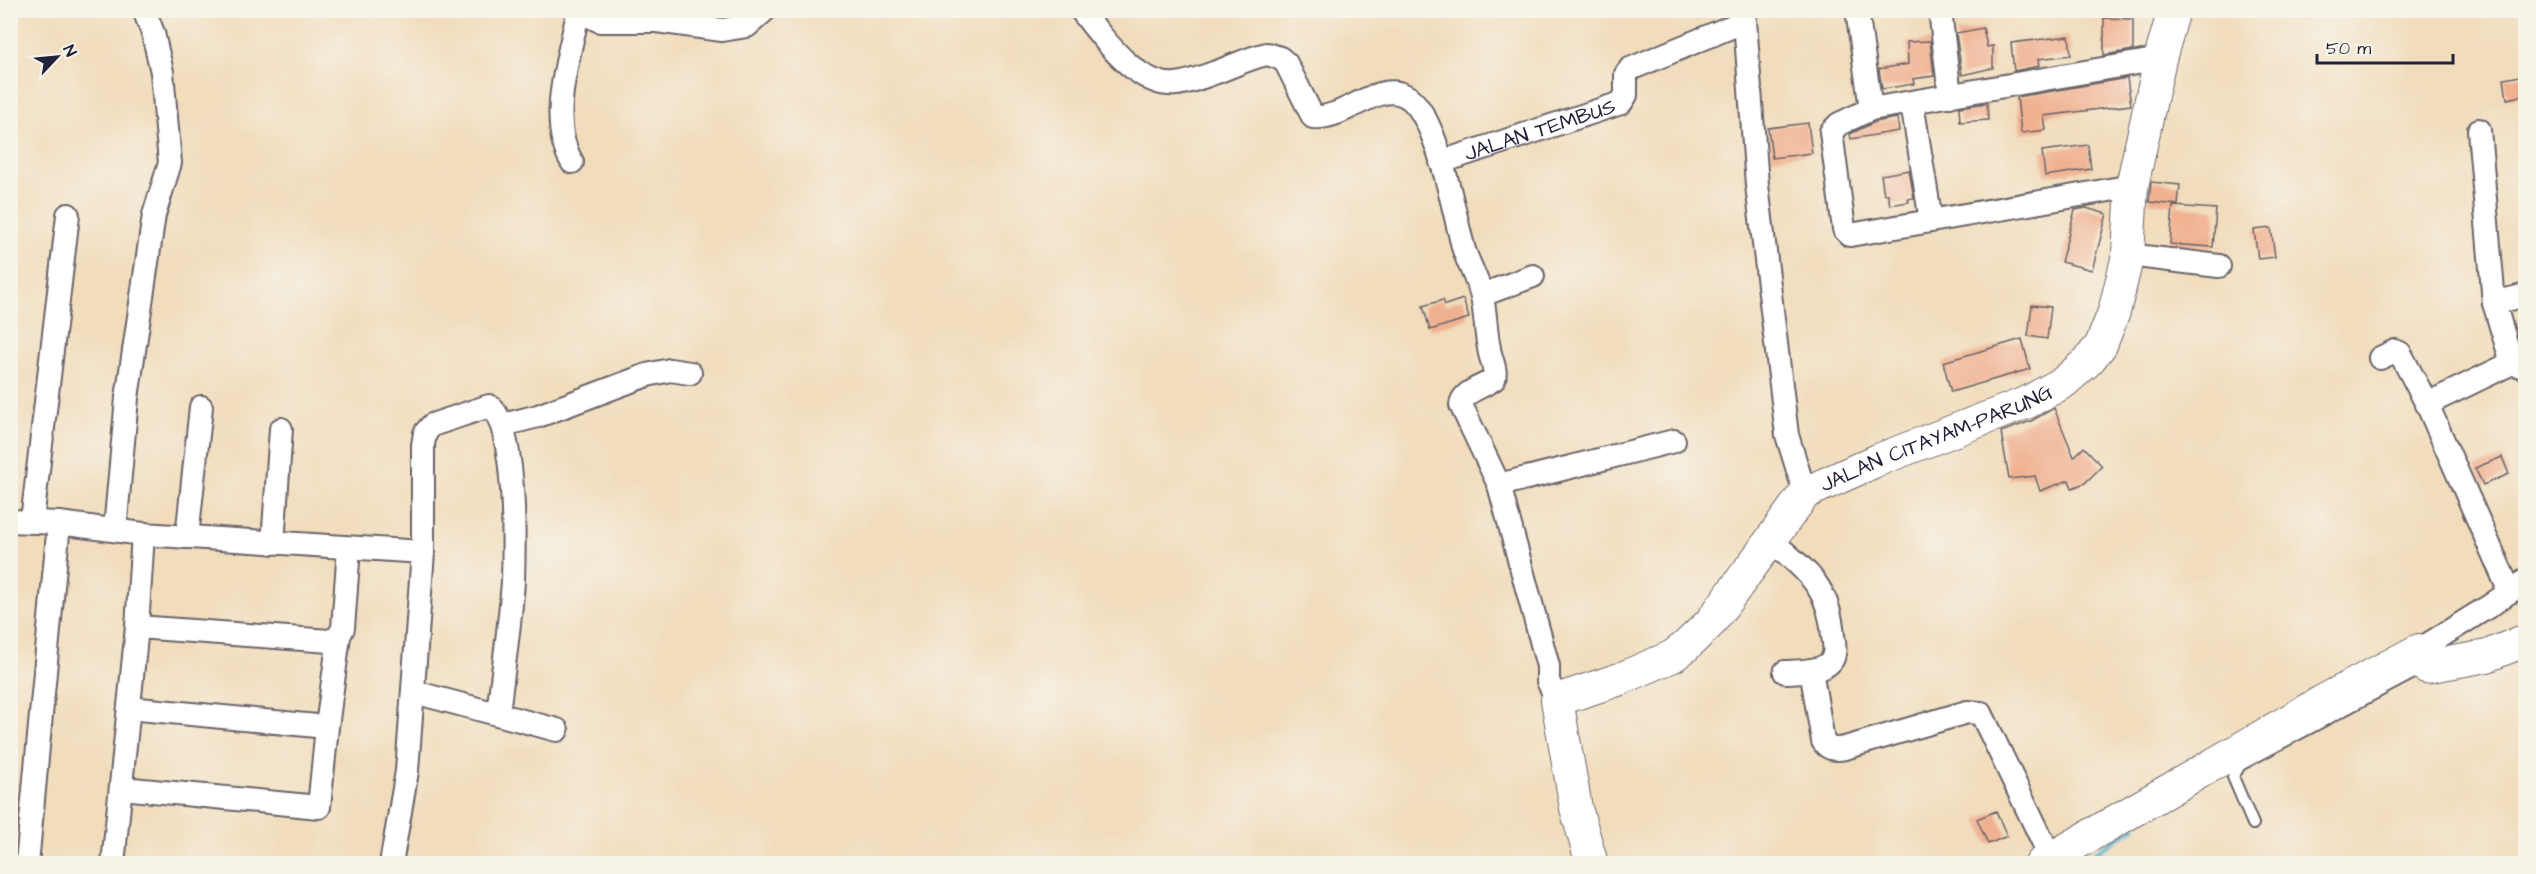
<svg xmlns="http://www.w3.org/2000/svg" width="2536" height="874" font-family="'Architects Daughter',sans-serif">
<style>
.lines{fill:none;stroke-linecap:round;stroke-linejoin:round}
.stream{stroke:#54b7d2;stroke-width:5}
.building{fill:#f0b191}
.service-casing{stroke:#6a6368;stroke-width:14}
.minor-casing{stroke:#6a6368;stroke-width:26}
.secondary-casing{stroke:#6a6368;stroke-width:34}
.service{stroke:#fff;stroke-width:10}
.minor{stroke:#fff;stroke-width:22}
.secondary{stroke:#fff;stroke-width:32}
.labels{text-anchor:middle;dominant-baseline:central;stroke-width:6;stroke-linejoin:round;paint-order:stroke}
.street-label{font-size:21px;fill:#22223b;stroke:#f7f3e8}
</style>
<rect width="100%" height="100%" fill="#f7f3e8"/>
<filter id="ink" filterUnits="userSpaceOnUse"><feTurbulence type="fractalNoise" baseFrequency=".0167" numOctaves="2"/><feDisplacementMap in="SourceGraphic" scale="12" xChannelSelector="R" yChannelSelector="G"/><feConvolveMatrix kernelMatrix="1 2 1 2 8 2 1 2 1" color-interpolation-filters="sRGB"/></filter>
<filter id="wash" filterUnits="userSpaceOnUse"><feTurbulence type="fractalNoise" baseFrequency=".008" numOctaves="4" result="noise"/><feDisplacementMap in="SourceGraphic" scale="24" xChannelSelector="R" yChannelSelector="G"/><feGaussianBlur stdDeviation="1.35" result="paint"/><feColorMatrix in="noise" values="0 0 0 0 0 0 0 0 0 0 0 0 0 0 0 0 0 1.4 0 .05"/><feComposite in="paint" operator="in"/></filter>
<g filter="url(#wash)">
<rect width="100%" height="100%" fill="#f1dcbb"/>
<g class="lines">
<path class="stream" d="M2078 864 2135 827"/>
</g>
<g id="blocks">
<path class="building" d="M2104 18 2133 19V50L2104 55Z
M1983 28 1987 47 1993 46V68L1962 75 1956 33Z
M2069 36 2071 55 2038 59 2039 66 2014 71 2011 43Z
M1930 41 1934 76 1913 79 1914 84 1882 89 1879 69 1908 64 1907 42Z
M2526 75V95L2507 99 2504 79Z
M2127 78 2131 105 2044 116 2046 130 2021 133 2017 97Z
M1987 103 1988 120 1960 122 1959 107Z
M1897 118 1899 131 1851 139 1850 134 1875 122Z
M1808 123 1812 153 1772 158 1768 128Z
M2088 145 2091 169 2045 176 2042 151Z
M1909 170 1914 198 1908 199 1909 202 1890 205 1888 194H1884L1881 175Z
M2151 182 2180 185 2178 205 2149 202Z
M2173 206 2216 209 2213 247 2170 244Z
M2086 208 2107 214 2092 270 2061 262 2075 210Z
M2271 228 2275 257 2258 259 2254 230Z
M1463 299 1469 318 1430 330 1423 306 1443 300 1445 305Z
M2032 305 2051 307 2047 339 2028 336Z
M2022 339 2030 369 1951 392 1943 362Z
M2054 408 2074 457 2084 447 2102 466 2085 483 2072 488 2069 480 2040 491 2035 476 2009 479 2001 432 2031 421Z
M2502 457 2509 474 2483 485 2475 468Z
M1996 811 2007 836 1988 844 1977 819Z"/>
</g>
</g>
<g filter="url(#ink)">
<use href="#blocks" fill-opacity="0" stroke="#6a6368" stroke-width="1.5"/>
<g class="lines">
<defs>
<path id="service" d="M2253 824 2233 777 2240 765 2423 668"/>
<g id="minor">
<path d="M577 10 600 21H657L722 30 747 26 765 10"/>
<path d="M1081 10C1101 36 1138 88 1176 84 1187 83 1200 78 1211 74 1229 68 1248 58 1267 54L1280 58 1286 63 1313 117C1342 121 1376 82 1404 95 1437 109 1454 216 1464 250 1469 265 1477 279 1481 293 1486 311 1485 330 1489 348 1490 359 1497 368 1494 379 1484 387 1462 391 1461 405L1499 485 1548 666V681L1557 700"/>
<path d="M1741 10 1745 21 1757 185 1787 435 1805 493"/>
<path d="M1857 10 1871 109"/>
<path d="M1940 10 1950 96"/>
<path d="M1912 103 1931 221"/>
<path d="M2479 130 2494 303 2512 363 2526 368"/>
<path d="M572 162C547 121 569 58 578 13"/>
<path id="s1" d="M1441 162 1621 103 1626 95V74L1630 69 1745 21"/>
<path d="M2132 186 1850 235 1844 229 1831 132 1839 124 1871 109 2160 59"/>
<path d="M2128 255 2219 266"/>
<path d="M1482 295 1533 276"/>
<path d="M2494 303 2526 295"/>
<path d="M2380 358 2395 351 2400 353 2427 404 2510 592"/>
<path d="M2427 404 2512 363"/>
<path d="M503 425 538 416 647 375 670 370 690 373"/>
<path d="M1499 485 1674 441"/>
<path d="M10 521 59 523 143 534 423 552 407 771 391 864"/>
<path d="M32 521 68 215"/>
<path d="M115 530 127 398 154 215 170 163 162 72 153 33 144 10"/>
<path d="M187 537 201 407"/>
<path d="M1770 539C1805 571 1829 584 1833 636 1834 641 1835 649 1834 654 1831 673 1799 671 1785 672"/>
<path d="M273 543 281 429"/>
<path d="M423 552V445L425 433 432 425 489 406C517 423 514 549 513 581 510 625 503 670 498 714"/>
<path d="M137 627 330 641 339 636 343 628 349 548"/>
<path d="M2419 650 2491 605 2526 580"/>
<path d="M1811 670 1823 741C1828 750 1836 750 1845 748L1967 712 1981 713 2051 858"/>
<path d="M414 692 557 730"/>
<path d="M129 708 327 727 339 636"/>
<path d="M122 788 319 807 327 727"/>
<path d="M27 864 59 523"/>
<path d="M113 864 137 627 143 534"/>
</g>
<g id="secondary">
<path id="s2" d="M1592 864 1576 808 1557 700 1620 679 1673 656 1686 646 1710 623 1805 493 1878 460 2028 402 2064 382 2088 361 2101 345 2114 312 2128 255 2132 186 2160 59 2174 10"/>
<path d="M2041 864 2321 702 2419 650 2426 667 2487 656 2526 640"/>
</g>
</defs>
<use href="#service" class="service-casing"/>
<use href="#minor" class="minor-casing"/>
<use href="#secondary" class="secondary-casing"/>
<use href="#service" class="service"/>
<use href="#minor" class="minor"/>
<use href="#secondary" class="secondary"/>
</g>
</g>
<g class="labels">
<g class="street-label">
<text stroke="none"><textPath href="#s1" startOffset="104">JALAN TEMBUS</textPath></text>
<text stroke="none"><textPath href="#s2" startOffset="645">JALAN CITAYAM-PARUNG</textPath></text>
</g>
</g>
<rect width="2536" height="874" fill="none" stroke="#f7f3e8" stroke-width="36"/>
<g transform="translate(57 57) rotate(64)" stroke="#f7f3e8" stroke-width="4.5" paint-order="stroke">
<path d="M0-4.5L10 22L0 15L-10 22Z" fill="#22223b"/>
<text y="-9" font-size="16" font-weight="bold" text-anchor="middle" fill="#22223b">N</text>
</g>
<path d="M2317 54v9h136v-9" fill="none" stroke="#22223b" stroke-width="3"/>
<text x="2326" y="54" font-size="18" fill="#22223b" stroke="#f7f3e8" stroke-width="4.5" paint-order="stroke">50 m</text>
</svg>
